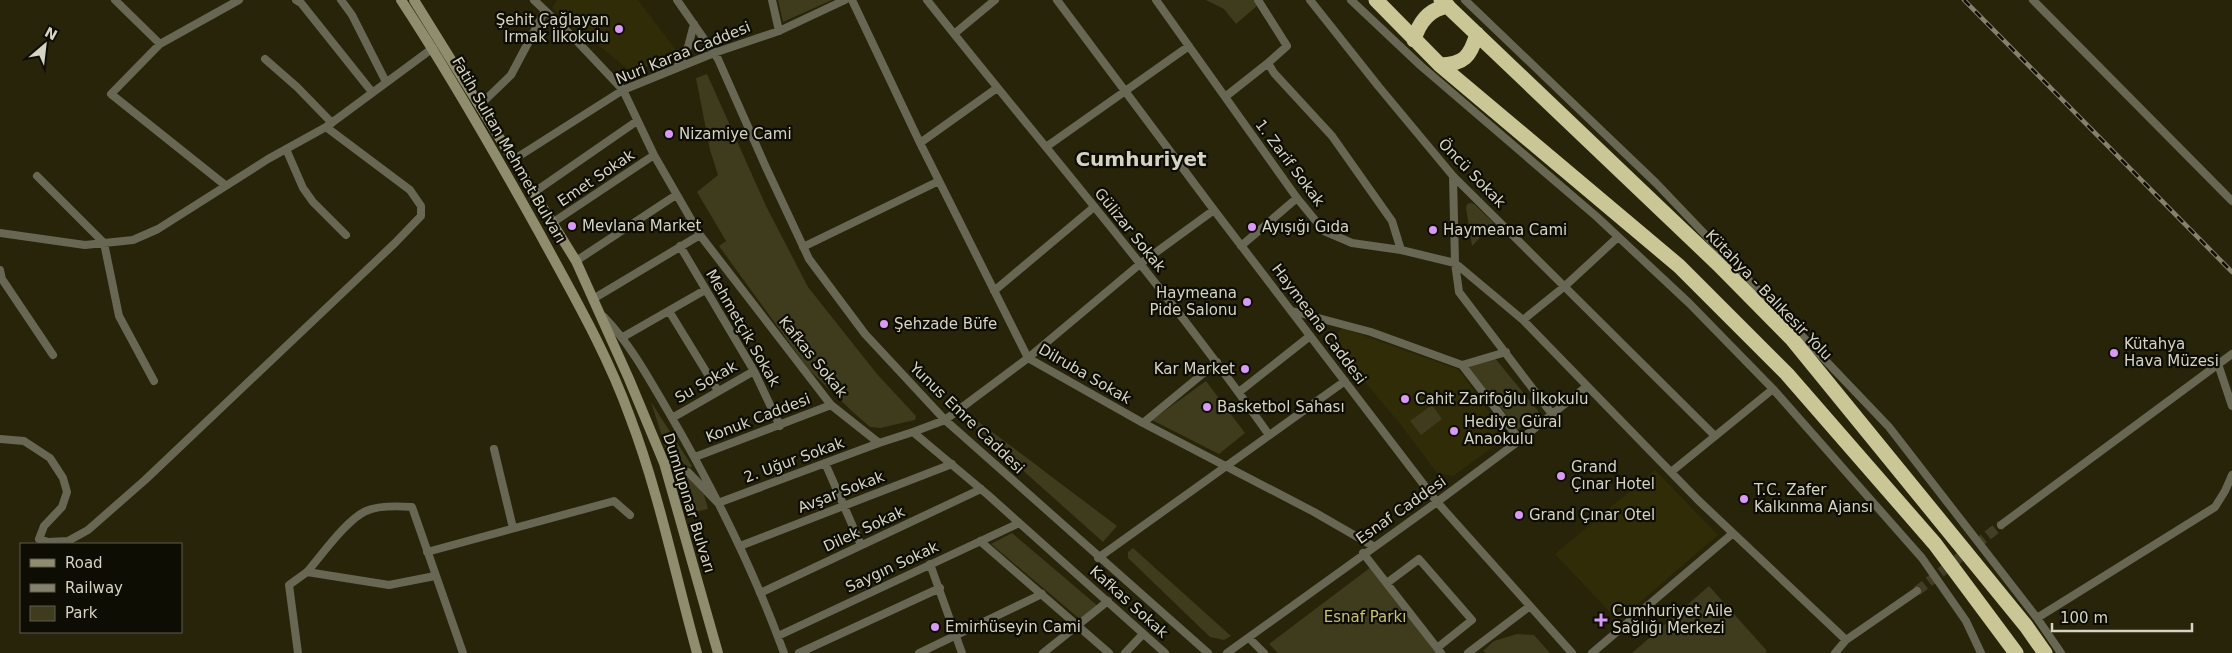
<svg xmlns="http://www.w3.org/2000/svg" width="2232" height="653" font-family="'DejaVu Sans',sans-serif">
<style>
.built{fill:#2f2c07}
.green{fill:#3e3c1d}
.lines{fill:none;stroke-linecap:round;stroke-linejoin:round}
.secondary-tunnel{stroke:#413e25;stroke-width:10;stroke-dasharray:10 5;stroke-linecap:butt}
.street{stroke:#686754;stroke-width:8}
.secondary{stroke:#908d6f;stroke-width:10}
.highway{stroke:#cac696;stroke-width:15}
.rail-casing{stroke:#84826d;stroke-width:4.5}
.rail{stroke:#0e0d03;stroke-width:2.5;stroke-dasharray:8;stroke-linecap:butt}
.poi-dot{fill:#d99af7;stroke:#0e0d03;stroke-width:2}
.labels{text-anchor:middle;dominant-baseline:central;stroke-width:4.5;stroke-linejoin:round;paint-order:stroke}
.poi-label{font-size:15px;fill:#d5d4c4;stroke:#0e0d03;text-anchor:start}
.street-label{font-size:15px;fill:#d5d4c4;stroke:#0e0d03}
.park-label{font-size:15px;fill:#c8c178;stroke:#0e0d03}
.district-label{font-size:20px;font-weight:bold;fill:#d5d4c4;stroke:#0e0d03}
</style>
<rect width="100%" height="100%" fill="#272409"/>
<path class="built" d="M557 0H638L676 50 634 74 552 8Z
M1343 328 1457 369 1462 374 1507 437 1453 476 1437 473 1400 424 1330 340Z
M1655 470 1718 535 1618 621 1555 554Z"/>
<path class="green" d="M778 0H832L783 22Z
M1206 0H1257L1258 5 1236 24 1224 9Z
M707 74 766 206 808 287 877 374 916 416 915 420 880 428 870 427 854 413 809 370 719 246 726 241 697 192 718 175 710 150 696 78Z
M1471 203 1474 204 1494 223 1472 246 1466 208 1467 204Z
M1494 357 1539 412 1518 429 1467 366Z
M1206 381 1245 433 1219 454 1152 420Z
M651 402 692 466 690 468 667 452Z
M1432 405 1442 419 1421 435 1410 421Z
M973 418 987 428 1117 526 1103 542 971 424Z
M688 476 704 495 708 509 687 514 678 488Z
M1012 533 1099 607 1081 620 991 544Z
M1133 548 1231 636 1224 640 1210 637 1128 558V552Z
M1371 567 1436 653H1278L1269 644Z
M1709 586 1767 651 1765 653H1632Z
M1517 634 1534 635 1550 653H1486L1483 651 1494 641Z"/>
<g class="lines">
<path class="secondary-tunnel" d="M1917 591 2001 525"/>
<path class="street" d="M115 0 160 44 239 0
M296 0 301 3 372 92
M341 0 352 15 386 82
M534 0 574 38 623 90 654 155 700 235 831 405 879 443
M677 0 718 59 764 163 809 259 865 334 945 420 1208 653
M772 0 779 31
M852 0 920 143 1028 358 1143 423 1314 512 1373 546
M927 0C1041 144 1163 284 1269 435
M1057 0 1214 210 1437 502 1572 653
M1156 0 1297 198 1324 231 1352 243 1401 250 1455 263 1523 320 1698 500 1846 640
M1258 0 1287 46 1268 63 1274 73 1332 136 1392 221 1401 250
M1310 0 1379 87 1453 176 1715 436
M1351 0 1421 66 1597 217 1689 303 1773 389 1922 558 1966 621 1981 653
M1465 0 1656 183 1889 427 2037 618 2061 653
M2033 0 2232 201
M954 34 995 0
M160 44 111 94 225 185
M265 59 297 87 332 123
M677 67 688 47 694 24
M1225 97 1268 63
M480 105 511 75 545 11
M920 143 997 88
M1046 147 1189 46
M286 149 303 188 313 202 346 235
M513 160 623 90 714 53 779 31 845 0
M37 176 104 243 119 316 154 381
M1453 176 1455 263 1459 292 1552 414
M533 193 637 121
M552 223 654 155
M0 233 85 245 133 240 158 229 268 159 326 127 433 48
M680 246 754 371 780 426
M1241 246 1297 198
M803 247 939 181
M576 261 676 195
M0 270 2 279 53 355
M994 291 1094 207
M593 299 700 235
M669 311 718 391
M1292 311 1371 332 1462 365 1520 440
M604 317C631 345 648 377 668 411 713 488 753 568 784 653
M1523 320 1565 286 1618 237
M623 337 705 290
M2218 364 2232 406
M1462 365 1506 352
M1239 392 1310 336
M672 418 754 371
M1143 423 1217 362
M913 432 945 420 1028 358 1140 264 1214 210
M0 439 24 441 50 458 63 478 67 492 62 507 44 526 39 539 48 542 68 541 88 530 145 480 395 243 421 216V206L410 190 326 127
M494 449 513 528
M695 457 831 405
M664 463 688 472 718 503 879 443 913 432 988 495 1165 653
M825 463 861 545
M1671 472 1773 389
M2001 525 2232 354
M980 541 1109 653
M740 546 952 464
M427 552 614 501 630 515
M1363 553 1441 653
M1098 558 1345 381
M930 564 962 653
M307 572C321 556 347 519 366 511 379 505 398 506 412 507L463 653
M1387 583 1419 559 1472 620 1437 648
M760 593 981 489
M2037 618 2215 507 2225 491 2232 475
M778 636 1019 523
M1249 638 1264 653
M298 653 289 585 307 572 389 585 435 576
M799 653 940 588
M919 653 1042 594
M1043 653 1108 601
M1125 653 1143 634
M1227 653 1437 502 1520 440 1587 386
M1468 653 1530 606
M1592 653 1732 534
M1835 653 1846 640 1917 591"/>
<path class="secondary" d="M401 0C451 76 496 155 540 234 572 293 607 353 630 417 659 493 675 574 697 653
M414 0 576 261 629 379 664 463 718 653"/>
<path class="highway" d="M1376 0 1440 65 1679 266 1787 374 1935 544 2016 653
M1441 0 1718 264 1792 339 2026 626 2045 653
M1414 40C1419 22 1429 9 1448 6
M1440 65C1464 64 1470 57 1477 34"/>
<defs>
<path id="rail" d="M1964 0 2232 272"/>
</defs>
<use href="#rail" class="rail-casing"/>
<use href="#rail" class="rail"/>
</g>
<g class="poi-dot">
<circle cx="619" cy="29" r="5"/>
<circle cx="669" cy="134" r="5"/>
<circle cx="572" cy="226" r="5"/>
<circle cx="1252" cy="227" r="5"/>
<circle cx="1433" cy="230" r="5"/>
<circle cx="1247" cy="302" r="5"/>
<circle cx="884" cy="324" r="5"/>
<circle cx="2114" cy="353" r="5"/>
<circle cx="1245" cy="369" r="5"/>
<circle cx="1405" cy="399" r="5"/>
<circle cx="1207" cy="407" r="5"/>
<circle cx="1454" cy="431" r="5"/>
<circle cx="1561" cy="476" r="5"/>
<circle cx="1744" cy="499" r="5"/>
<circle cx="1519" cy="515" r="5"/>
<path d="M1598.5 612.5h5v5h5v5h-5v5h-5v-5h-5v-5h5z"/>
<circle cx="935" cy="627" r="5"/>
</g>
<g class="labels">
<g class="poi-label">
<text x="609" y="20" text-anchor="end">Şehit Çağlayan<tspan x="609" dy="17">Irmak İlkokulu</tspan></text>
<text x="679" y="134">Nizamiye Cami</text>
<text x="582" y="226">Mevlana Market</text>
<text x="1262" y="227">Ayışığı Gıda</text>
<text x="1443" y="230">Haymeana Cami</text>
<text x="1237" y="293" text-anchor="end">Haymeana<tspan x="1237" dy="17">Pide Salonu</tspan></text>
<text x="894" y="324">Şehzade Büfe</text>
<text x="2124" y="344">Kütahya<tspan x="2124" dy="17">Hava Müzesi</tspan></text>
<text x="1235" y="369" text-anchor="end">Kar Market</text>
<text x="1415" y="399">Cahit Zarifoğlu İlkokulu</text>
<text x="1217" y="407">Basketbol Sahası</text>
<text x="1464" y="422">Hediye Güral<tspan x="1464" dy="17">Anaokulu</tspan></text>
<text x="1571" y="467">Grand<tspan x="1571" dy="17">Çınar Hotel</tspan></text>
<text x="1754" y="490">T.C. Zafer<tspan x="1754" dy="17">Kalkınma Ajansı</tspan></text>
<text x="1529" y="515">Grand Çınar Otel</text>
<text x="1612" y="611">Cumhuriyet Aile<tspan x="1612" dy="17">Sağlığı Merkezi</tspan></text>
<text x="945" y="627">Emirhüseyin Cami</text>
</g>
<g class="street-label">
<text transform="translate(683 53) rotate(-22)">Nuri Karaa Caddesi</text>
<text transform="translate(509 150) rotate(60)">Fatih Sultan Mehmet Bulvarı</text>
<text transform="translate(1290 163) rotate(53)">1. Zarif Sokak</text>
<text transform="translate(1472 173) rotate(46)">Öncü Sokak</text>
<text transform="translate(596 178) rotate(-34)">Emet Sokak</text>
<text transform="translate(1130 230) rotate(51)">Gülizar Sokak</text>
<text transform="translate(1769 295) rotate(46)">Kütahya - Balıkesir Yolu</text>
<text transform="translate(1319 324) rotate(53)">Haymeana Caddesi</text>
<text transform="translate(743 328) rotate(60)">Mehmetçik Sokak</text>
<text transform="translate(813 357) rotate(51)">Kafkas Sokak</text>
<text transform="translate(1085 374) rotate(30)">Dilruba Sokak</text>
<text transform="translate(706 382) rotate(-30)">Su Sokak</text>
<text transform="translate(758 418) rotate(-21)">Konuk Caddesi</text>
<text transform="translate(967 418) rotate(44)">Yunus Emre Caddesi</text>
<text transform="translate(794 460) rotate(-20)">2. Uğur Sokak</text>
<text transform="translate(841 492) rotate(-21)">Avşar Sokak</text>
<text transform="translate(689 503) rotate(73)">Dumlupınar Bulvarı</text>
<text transform="translate(1401 510) rotate(-35)">Esnaf Caddesi</text>
<text transform="translate(864 529) rotate(-25)">Dilek Sokak</text>
<text transform="translate(892 567) rotate(-25)">Saygın Sokak</text>
<text transform="translate(1129 602) rotate(42)">Kafkas Sokak</text>
</g>
<g class="park-label">
<text x="1365" y="617">Esnaf Parkı</text>
</g>
<g class="district-label">
<text x="1141" y="159">Cumhuriyet</text>
</g>
</g>
<rect x="20" y="543" width="162" height="90" fill="#0e0d03" stroke="#5e5d50"/>
<rect x="30" y="559" width="25" height="8" fill="#908d6f" stroke="#5e5d50"/>
<text x="65" y="568" font-size="15" fill="#d5d4c4">Road</text>
<rect x="30" y="584" width="25" height="8" fill="#84826d" stroke="#5e5d50"/>
<text x="65" y="593" font-size="15" fill="#d5d4c4">Railway</text>
<rect x="30" y="606" width="25" height="15" fill="#3e3c1d" stroke="#5e5d50"/>
<text x="65" y="618" font-size="15" fill="#d5d4c4">Park</text>
<g transform="translate(45 45) rotate(28)" stroke="#0e0d03" stroke-width="4" paint-order="stroke">
<path d="M0-4L9 19L0 12L-9 19Z" fill="#d5d4c4"/>
<text y="-8" font-size="14" font-weight="bold" text-anchor="middle" fill="#d5d4c4">N</text>
</g>
<path d="M2052 623v8h140v-8" fill="none" stroke="#d5d4c4" stroke-width="2.5"/>
<text x="2060" y="623" font-size="15" fill="#d5d4c4" stroke="#0e0d03" stroke-width="4" paint-order="stroke">100 m</text>
</svg>
